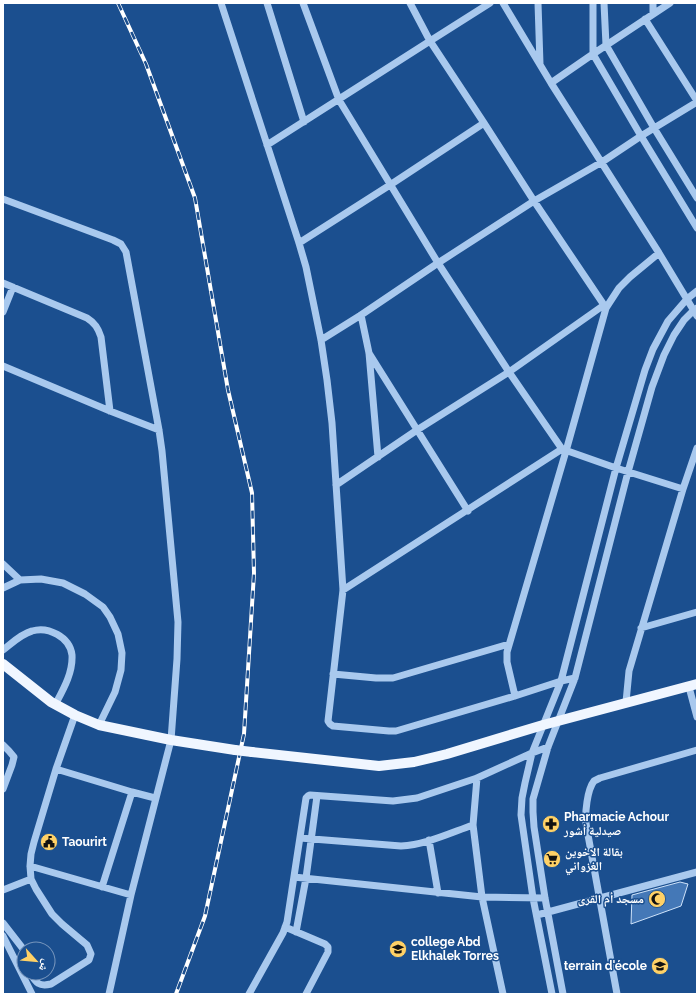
<svg xmlns="http://www.w3.org/2000/svg" width="700" height="997" font-family="Raleway,'Noto Naskh Arabic',sans-serif">
<style>
.building{fill:#4478b7;stroke:#cfe3fa}
.lines{fill:none;stroke-linecap:round;stroke-linejoin:round}
.minor{stroke:#a9c9ee;stroke-width:7}
.major{stroke:#f0f6ff;stroke-width:10}
.rail-casing{stroke:#fff;stroke-width:4}
.rail{stroke:#1b4f8f;stroke-width:2.5;stroke-dasharray:8;stroke-linecap:butt}
.major-bridge{stroke:#f0f6ff;stroke-width:10}
.labels{text-anchor:middle;dominant-baseline:central;stroke-width:3;stroke-linejoin:round;paint-order:stroke}
.poi-label{font-size:12px;font-weight:bold;fill:#fff;stroke:#1b4f8f;text-anchor:start}
</style>
<rect width="100%" height="100%" fill="#1b4f8f"/>
<path class="building" d="M680 882 688 884 681 906 631 924 632 895Z"/>
<g class="lines">
<path class="minor" d="M221 3 299 243 306 267 321 340 327 380 332 423 343 590 328 721 330 724 333 726 389 731H396L515 696 561 681 575 678
M267 3 304 122
M303 3 339 100 438 263 509 372 562 449
M410 3 430 41 484 123 534 201 606 308 566 451 507 652V662L515 696
M503 3 551 83 659 253 697 316
M538 3 540 64
M593 3V54L641 136 697 228
M604 3 606 45 654 128 697 198
M653 3V14
M645 19 697 101
M551 83 593 54 670 3
M267 145 430 41 490 3
M3 199 113 240 121 244 126 252 159 430 162 451 178 622 177 659 171 740 131 895 109 994
M299 243 390 185 484 123
M3 283 87 318C95 323 98 328 101 337L110 411
M606 308 619 288 630 277 659 253
M3 312 13 287
M361 315 369 353 378 457
M321 340 361 315 438 263 534 201 602 162 641 136 697 102
M369 353 468 511
M3 366 110 411 159 430
M336 485 417 430 509 372 604 305
M3 564 20 580
M3 588 20 580 41 579 63 583 85 594 103 607 110 617 118 634 122 653 121 670 115 692 99 725
M343 590 562 449 616 468 683 489
M641 628 697 612
M3 650C12 643 21 634 32 631 48 626 70 637 72 655 73 673 63 690 55 705
M333 674 376 678H393L509 644
M689 687 697 717
M626 702 629 671 683 489 697 448
M3 745 9 751 14 757 12 765 3 789
M56 769 132 792 102 887
M477 778 473 825 482 897 503 994
M132 792 155 798
M300 838 401 846C425 845 450 833 473 825
M429 840 438 893
M30 866 131 895
M294 877 482 897 545 898
M3 890 31 879
M537 915 697 872
M3 923 24 950
M285 927 325 944 328 947V952L306 994
M296 932 306 878 317 796
M3 936 32 994
M30 973C36 983 39 987 51 984L89 960 91 954 87 945 62 924 52 914 36 889 31 879 30 866 31 854 34 842 56 769 75 715
M249 994 283 933 287 922 306 798 308 796 310 795 393 801 417 798 477 778 532 753 548 747
M552 994 533 898 521 815 522 798 525 783 532 753 561 681 616 468 645 370 653 349 668 321 687 299 697 291
M563 994 545 898 534 827 533 812V799L548 747 575 678 628 472 652 387 664 355 674 335 684 320 693 311 697 308
M617 994 586 824C585 813 587 790 594 781 596 780 598 779 600 778L697 750"/>
<path class="major" d="M3 664 51 702 75 715 99 725 171 740 235 750
M252 752 379 766 414 762 447 754 543 725 697 684"/>
<defs>
<path id="rail" d="M118 3 146 64 195 198 228 390 252 493 254 573 244 734 205 916 176 994"/>
</defs>
<use href="#rail" class="rail-casing"/>
<use href="#rail" class="rail"/>
<path class="major-bridge" d="M235 750 252 752"/>
</g>
<defs>
<symbol id="pharmacy-disc" viewBox="-11 -11 22 22"><circle r="9.5" fill="#ffd166" stroke="#1b4f8f"/><path d="M-2-6h4v4h4v4h-4v4h-4v-4h-4v-4h4Z" fill="#111"/></symbol>
<symbol id="civic-disc" viewBox="-11 -11 22 22"><circle r="9.5" fill="#ffd166" stroke="#1b4f8f"/><path d="M-.6-6.5H3V-4.5H.6V-3L4-1V1h2V6H-6V1h2V-1L-.6-3ZM-1.2 2.5V6h2.4V2.5Z" fill="#111"/></symbol>
<symbol id="supermarket-disc" viewBox="-11 -11 22 22"><circle r="9.5" fill="#ffd166" stroke="#1b4f8f"/><path d="M-6-5.5h2.5l.6 2H6L4.5 2H-2.5L-4.4-4H-6ZM-1.5 3.2a1.3 1.3 0 1 0 .1 0ZM3 3.2a1.3 1.3 0 1 0 .1 0Z" fill="#111"/></symbol>
<symbol id="mosque-disc" viewBox="-11 -11 22 22"><circle r="9.5" fill="#ffd166" stroke="#1b4f8f"/><path d="M3.5-4.9A6 6 0 1 0 3.5 4.9A5 5 0 1 1 3.5-4.9Z" fill="#111"/></symbol>
<symbol id="school-disc" viewBox="-11 -11 22 22"><circle r="9.5" fill="#ffd166" stroke="#1b4f8f"/><path d="M0-5L7-2L0 1L-7-2ZM-4 1L0 2.5L4 1V4Q0 6-4 4Z" fill="#111"/></symbol>
</defs>
<g fill-rule="evenodd">
<use href="#pharmacy-disc" x="541" y="814" width="20" height="20"/>
<use href="#civic-disc" x="39" y="832" width="20" height="20"/>
<use href="#supermarket-disc" x="542" y="849" width="20" height="20"/>
<use href="#mosque-disc" x="647" y="889" width="20" height="20"/>
<use href="#school-disc" x="388" y="939" width="20" height="20"/>
<use href="#school-disc" x="650" y="956" width="20" height="20"/>
</g>
<g class="labels">
<g class="poi-label">
<text x="564" y="817">Pharmacie Achour<tspan x="564" dy="14">صيدلية أشور</tspan></text>
<text x="62" y="842">Taourirt</text>
<text x="565" y="852">بقالة الاخوين<tspan x="565" dy="14">الغزواني</tspan></text>
<text x="644" y="899" text-anchor="end">مسجد أم القرى</text>
<text x="411" y="942">college Abd<tspan x="411" dy="14">Elkhalek Torres</tspan></text>
<text x="647" y="966" text-anchor="end">terrain d'école</text>
</g>
</g>
<rect width="700" height="997" fill="none" stroke="#ffffff" stroke-width="8"/>
<g transform="translate(36 961) rotate(117)"><circle r="19" fill="#1b4f8f" stroke="#7695bc"/>
<path d="M0-3L7 15L0 10L-7 15Z" fill="#ffd166"/>
<text y="-6" font-size="11" font-weight="bold" text-anchor="middle" fill="#ffffff">ش</text>
</g>
</svg>
